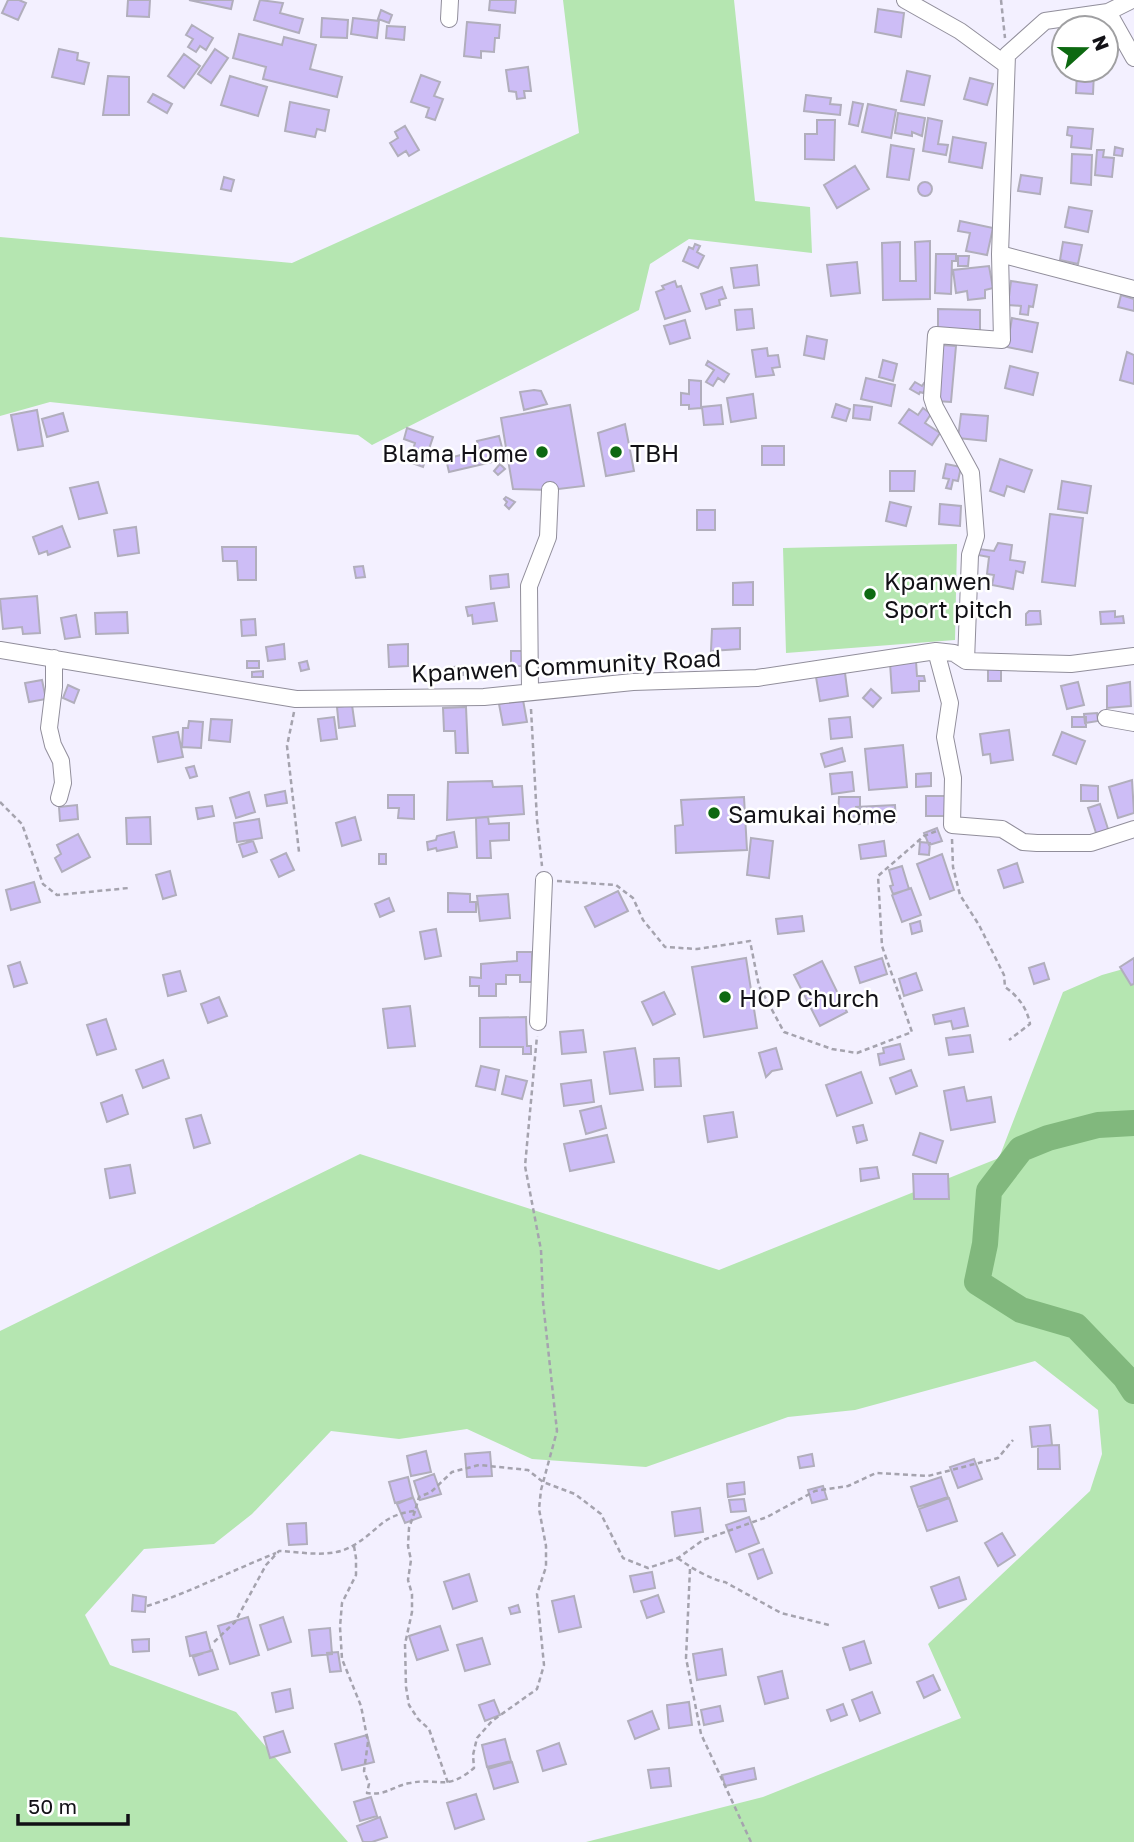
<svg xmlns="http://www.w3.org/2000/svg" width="1134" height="1842" font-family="'Golos Text',sans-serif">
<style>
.green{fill:#b5e6b1}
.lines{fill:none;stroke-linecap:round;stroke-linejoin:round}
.river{stroke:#81b87d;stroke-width:26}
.building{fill:#cdbdf6;stroke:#b1aebc;stroke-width:2}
.minor-casing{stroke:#918e9b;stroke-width:18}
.path{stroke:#a5a3ae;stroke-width:2.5;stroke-dasharray:5 3.5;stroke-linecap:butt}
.minor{stroke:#fff;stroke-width:16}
.poi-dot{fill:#0d6911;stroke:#fff;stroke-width:2.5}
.labels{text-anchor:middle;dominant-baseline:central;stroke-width:5;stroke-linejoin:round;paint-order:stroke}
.poi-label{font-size:24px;fill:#121116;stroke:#fff;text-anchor:start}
.street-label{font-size:24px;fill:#121116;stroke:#fff}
</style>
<rect width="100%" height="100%" fill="#f3f0ff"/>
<path class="green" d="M563 0H734L755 201 810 207 812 253 689 239 650 264 639 310 372 445 358 435 50 402 0 416V237L292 263 579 133Z
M957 544 955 640 786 653 783 548Z
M1134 966V1842H586L763 1797 961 1718 928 1644 1090 1491 1102 1454 1098 1410 1035 1361 855 1410 788 1417 646 1467 532 1459 467 1429 399 1439 331 1431 252 1514 214 1544 144 1549 85 1615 110 1665 236 1712 348 1842H0V1331L360 1154 719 1270 999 1158 1063 992 1102 975Z"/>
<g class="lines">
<path class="river" d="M1134 1123 1098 1125 1048 1138 1021 1149 989 1191 985 1244 977 1282 1021 1310 1076 1326 1125 1377 1134 1391"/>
</g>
<path class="building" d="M8 0H19L26 3 18 20 2 13Z
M128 0H150L149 17 127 16Z
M189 0H233L231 9Z
M260 0 283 3 280 13 303 19 299 33 254 20Z
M490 0H516L515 13 489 10Z
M878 9 904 13 901 37 875 32Z
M381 10 392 15 389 23 378 19Z
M322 18 348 20 347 38 321 37Z
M353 18 379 21 377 38 351 34Z
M467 22 500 25 499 38H495L494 52 481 51V58L464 56Z
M192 25 213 38 206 50 200 46 196 52 188 47 193 39 186 35Z
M387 26 405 27 404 40 386 38Z
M239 34 282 45 284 37 316 45 310 69 342 77 337 97 263 79 266 67 233 58Z
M59 49 78 53 77 60 89 63 84 84 52 77Z
M215 49 228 58 211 83 198 74Z
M184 54 200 66 184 88 168 76Z
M528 67 531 91H524L525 98 517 99 516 92 509 91 506 70Z
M907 71 930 76 924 105 901 101Z
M1077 72H1094L1093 94 1076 93Z
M421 75 440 82 434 96 443 99 435 120 426 117 429 108 411 102Z
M108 76 129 77V115H103Z
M230 76 267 87 258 116 221 105Z
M970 78 993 84 987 105 964 99Z
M153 94 172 104 167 113 148 102Z
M806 95 831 98 830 104 841 105 840 115 804 111Z
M290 102 329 110 325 131 317 129 315 137 285 131Z
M853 102 863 104 858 126 849 124Z
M868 104 896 110 891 138 862 132Z
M898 113 925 118 922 136 912 132V136L895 133Z
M928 118 942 121 938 144 948 145 946 155 923 151Z
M817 120H835L834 160 805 159V134H817Z
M405 126 419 150 409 156 406 151 398 156 390 143 398 138 395 132Z
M1068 127 1093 129 1091 149 1071 147 1072 136 1067 135Z
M953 137 986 143 982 168 949 162Z
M891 145 914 149 909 180 887 177Z
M1115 147 1123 149 1122 156 1114 155Z
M1097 150H1104L1103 157 1114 158 1112 177 1095 175Z
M1072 154 1092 155 1091 185 1071 183Z
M855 166 869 189 837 208 824 185Z
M1021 175 1042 178 1040 194 1018 191Z
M224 177 234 180 231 191 221 189Z
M918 189a7 7 0 1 1 14 0a7 7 0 1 1-14 0Z
M1069 207 1092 211 1088 232 1065 227Z
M960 221 993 228 987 255 966 251 970 233 958 231Z
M930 241V299L883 300 882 243 900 242V281H916L915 242Z
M1063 242 1082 245 1078 264 1060 260Z
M695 244 700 246 697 252 704 256 698 268 683 261 689 247 693 249Z
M936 254H956V261H952L951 294 935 293Z
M958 256H969L968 266H958Z
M857 262 860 293 831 296 827 265Z
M757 265 759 285 734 288 731 268Z
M989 266 993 288 985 290V298L968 300 967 291 956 293 953 270Z
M675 281 677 287 681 286 690 311 665 319 656 292 664 289 662 286Z
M1011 281 1037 285 1033 307 1029 306 1028 315 1020 314 1021 306 1008 305Z
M722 287 726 298 719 300 720 305 706 309 701 294Z
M1121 295 1134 299V311L1118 307Z
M752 309 754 328 737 330 735 310Z
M938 309 980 310V332L938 331Z
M1012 318 1038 323 1032 352 1007 347Z
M685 320 690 338 670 344 664 326Z
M807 336 827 340 824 359 804 355Z
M941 345 956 346 951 402 936 401Z
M767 348 768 356 778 355 780 367 772 368 774 375 756 377 752 350Z
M1127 352 1134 355V384L1120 380Z
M883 360 897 364 893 381 879 377Z
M708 361 729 374 724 382 718 378 713 386 706 382 714 370 706 365Z
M1010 366 1038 373 1033 395 1005 388Z
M866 378 895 385 891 406 861 399Z
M689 380 701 381V408L689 409V405H681V393L689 394Z
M915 382 922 386 924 383 928 385 923 393 920 392 919 394 910 389Z
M534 390 541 391 547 404 524 410 520 392Z
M753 394 756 418 731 422 727 398Z
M836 404 850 409 846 421 832 417Z
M570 405 584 486 550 490 513 489 501 418Z
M721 405 723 424 704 425 702 407Z
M854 405 872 407 870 420 853 418Z
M923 408 931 414 925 423 940 433 932 445 899 423 909 409 918 415Z
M37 410 43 446 18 450 11 415Z
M63 413 68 431 47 437 42 419Z
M961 414 988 416 986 441 958 438Z
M625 424 634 471 606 476 598 433Z
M407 428 433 437 423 467 409 462 415 443 404 439Z
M499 436 505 459 449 472 446 459 479 450 477 441Z
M762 446H784V465H762Z
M1000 459 1032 470 1024 492 1007 486 1004 496 990 491Z
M500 464 505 469 498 475 494 471Z
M946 464 961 467 958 481 953 480 951 489 946 488 949 479 943 478Z
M890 471H915L914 491H890Z
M1062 481 1091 486 1087 513 1058 509Z
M98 482 107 513 79 519 70 488Z
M506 497 515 502 509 509 505 505 507 502 504 499Z
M890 502 911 507 906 526 886 521Z
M940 504 961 506 960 526 939 524Z
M697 510H715V530H697Z
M1050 514 1083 518 1075 586 1042 582Z
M62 526 70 547 48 555 47 551 39 554 33 537Z
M136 527 139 553 118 556 114 530Z
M998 543 1012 545 1010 560 1025 562 1023 573 1016 571 1013 589 992 585 994 575 987 574 989 557 978 555 979 549 994 551Z
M222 547H256V580H238L237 561H223Z
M363 566 365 577 356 578 354 567Z
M508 574 509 587 491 589 490 576Z
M753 582V605H733V583Z
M37 596 40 633 23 634 22 627 3 629 0 599Z
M494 603 497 621 473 624 472 615 468 616 466 607Z
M1029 611H1040L1041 624 1026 625V614Z
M1115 611V617L1123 616 1124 623 1101 624 1100 612Z
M127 612 128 633 96 634 95 613Z
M76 615 80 637 65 639 61 618Z
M255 619 256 635 242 636 241 620Z
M740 628V649L711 651 712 629Z
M284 644 285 659 268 661 266 647Z
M408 644V666L389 667 388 645Z
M511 651H523V666H511Z
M247 661H259V668H247Z
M307 661 309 669 301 671 299 663Z
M916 661 917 676H924L925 681H919V691L892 693 890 663Z
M463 666V675H454V667Z
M988 667H1001V681H988Z
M263 671V677H252V672Z
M845 673 848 696 820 701 816 677Z
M42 680 46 699 29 702 25 683Z
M1078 682 1084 705 1067 709 1061 686Z
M1130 682 1131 706 1107 708V686Z
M68 685 79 690 74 703 63 698Z
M871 689 881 698 873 707 863 698Z
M523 700 527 722 503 725 499 704Z
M352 705 355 726 339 728 337 707Z
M466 707 468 753H456L455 731H444L443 708Z
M1097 713 1098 721 1085 723 1084 714Z
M334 717 337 739 321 741 318 719Z
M850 717 852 737 831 739 829 719Z
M1072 717H1086V727H1072Z
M211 719 232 720 230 742 209 740Z
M189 721 203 722 201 748 182 747 183 728H188Z
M1009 730 1013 760 991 763 990 754 983 755 980 734Z
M178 732 183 757 158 762 153 737Z
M1062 732 1085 741 1076 764 1053 755Z
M903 745 907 787 869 790 865 749Z
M842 748 845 761 825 767 821 754Z
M194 766 197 776 190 778 186 768Z
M852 772 854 791 832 794 830 774Z
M931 773V786L916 787V774Z
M1132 780 1134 813 1118 818 1109 787Z
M492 781 493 787 522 786 524 814 447 820 448 782Z
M1081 785 1098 786V801H1081Z
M285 791 287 803 267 806 265 795Z
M249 792 255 812 236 818 230 798Z
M388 795H414V819L398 818 399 808H388Z
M926 796H950V816H926Z
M744 797 747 850 676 853 675 826 683 825 681 800Z
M839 797H860V817L838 816Z
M1100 804 1109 832 1097 836 1088 808Z
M77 805 78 819 60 821 59 807Z
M895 805 896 822 857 824 856 807Z
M212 806 214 816 198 819 196 808Z
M150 817 151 844H127L126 818Z
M355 817 361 840 342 846 336 823Z
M488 817 489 824 509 823V840L490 841 491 858H477L476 818Z
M259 819 262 838 237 842 234 823Z
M937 828 942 841 929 845 924 833Z
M454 832 457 847 437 851 436 848 428 850 427 842 436 840 437 836Z
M78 834 90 857 62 872 55 858 61 854 57 845Z
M751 838 773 841 769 878 747 875Z
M253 841 257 852 243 857 239 845Z
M884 841 886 856 861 859 859 845Z
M920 842 930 843 929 855 919 854Z
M286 853 294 870 279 877 271 860Z
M379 854H386V864H379Z
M942 854 954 890 930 899 917 864Z
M1017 863 1023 882 1004 888 998 870Z
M902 866 909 889 893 894 890 886 893 885 889 870Z
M170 871 176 895 163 899 156 875Z
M34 882 40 902 11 910 6 890Z
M911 888 921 915 902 922 892 895Z
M618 891 628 911 595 927 585 907Z
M448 893 470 894V902H476V912H448Z
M508 894 510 918 480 921 477 896Z
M389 898 394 911 380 917 375 904Z
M802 916 804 931 778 934 776 919Z
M920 921 922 931 912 934 910 924Z
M436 929 441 956 425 959 420 932Z
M517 952H532V982H520V975H506V984H496V996H479V986H470V977L481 978V964L517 961Z
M746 958 757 1028 704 1037 692 967Z
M882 958 887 974 860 983 855 967Z
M1134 958V984L1131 985 1120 967Z
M822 961 847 1012 820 1026 794 975Z
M20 962 27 983 14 987 8 966Z
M1044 963 1049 979 1034 984 1029 968Z
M180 971 186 991 168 996 163 975Z
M916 973 922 990 904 996 899 979Z
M664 992 675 1014 653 1025 642 1002Z
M219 997 227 1016 208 1023 201 1004Z
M410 1006 415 1046 388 1048 383 1009Z
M964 1008 968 1026 953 1029 951 1021 935 1024 933 1015Z
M526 1017 527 1046H531V1054H523V1047H480V1018Z
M106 1019 116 1049 97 1055 87 1025Z
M583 1030 586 1052 562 1054 560 1032Z
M970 1035 973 1052 949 1055 946 1038Z
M900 1044 904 1059 880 1065 878 1054 884 1053 883 1048Z
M635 1048 643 1090 610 1094 604 1052Z
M776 1048 782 1069 772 1071 766 1077 759 1053Z
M679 1058 681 1086 655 1087 654 1059Z
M163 1060 169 1078 143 1088 136 1070Z
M481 1066 499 1070 495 1090 476 1086Z
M911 1070 917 1086 896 1094 890 1078Z
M861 1072 872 1103 837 1116 826 1085Z
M506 1076 527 1081 522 1099 502 1094Z
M591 1080 594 1102 564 1106 561 1084Z
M964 1087 967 1101 991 1097 995 1122 951 1130 944 1091Z
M122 1095 128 1114 107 1122 101 1103Z
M601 1106 606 1128 586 1134 580 1111Z
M733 1112 737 1137 708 1142 704 1116Z
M201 1115 210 1143 194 1148 186 1119Z
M863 1125 867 1140 857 1143 853 1127Z
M920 1133 943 1141 936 1163 913 1155Z
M607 1135 614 1162 570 1171 564 1144Z
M130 1165 135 1193 110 1198 105 1169Z
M877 1167 879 1178 861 1181 860 1169Z
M913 1174H948L949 1199H914Z
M1050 1425 1052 1445 1032 1447 1030 1427Z
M1059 1445 1060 1469H1038V1446Z
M426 1451 431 1472 411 1476 407 1456Z
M490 1452 492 1476 467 1477 465 1454Z
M812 1454 814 1466 800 1468 798 1457Z
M974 1459 982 1479 958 1488 950 1467Z
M434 1474 441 1494 420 1500 414 1481Z
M408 1477 413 1498 395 1503 389 1482Z
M941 1477 948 1497 918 1507 911 1487Z
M744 1482 745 1494 728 1497 727 1484Z
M823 1486 827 1499 812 1503 808 1490Z
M413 1497 421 1517 405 1523 397 1504Z
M949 1498 957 1521 927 1531 919 1509Z
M744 1499 746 1511 731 1512 729 1500Z
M700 1508 703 1532 675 1536 672 1512Z
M749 1517 759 1543 736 1552 726 1525Z
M306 1523 307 1544 289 1545 287 1524Z
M1002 1533 1015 1555 998 1566 985 1543Z
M763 1549 772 1573 758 1579 749 1554Z
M652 1572 655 1588 634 1592 630 1576Z
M469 1574 477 1601 453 1609 444 1582Z
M959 1577 966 1599 939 1608 931 1587Z
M133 1595 146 1597 145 1612 132 1611Z
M658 1595 664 1612 647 1618 641 1601Z
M574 1596 581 1627 559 1632 552 1601Z
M518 1605 520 1612 511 1614 509 1608Z
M248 1617 259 1655 230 1664 218 1626Z
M283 1617 291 1642 268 1650 260 1625Z
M440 1626 448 1650 417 1660 409 1636Z
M330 1628 332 1654 312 1656 309 1630Z
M206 1632 211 1651 190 1656 186 1637Z
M482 1638 490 1664 465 1671 457 1645Z
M149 1639V1651L133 1652 132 1640Z
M864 1641 871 1663 850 1670 843 1648Z
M722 1649 726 1675 697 1680 693 1654Z
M212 1650 218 1669 199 1675 193 1657Z
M338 1652 341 1671 330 1672 327 1653Z
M782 1671 788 1698 765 1704 758 1677Z
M933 1675 940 1690 924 1698 917 1682Z
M290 1689 293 1708 276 1712 272 1693Z
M872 1692 880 1713 860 1721 852 1700Z
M494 1700 500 1715 485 1721 479 1705Z
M689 1702 692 1725 669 1728 667 1705Z
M843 1704 847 1715 831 1721 827 1710Z
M720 1706 723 1721 704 1725 701 1710Z
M652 1711 659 1729 635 1739 628 1721Z
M283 1731 290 1752 270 1758 264 1737Z
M367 1735 374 1762 342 1770 335 1744Z
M505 1739 511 1761 487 1767 482 1745Z
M559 1743 566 1764 543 1771 537 1751Z
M512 1762 518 1782 494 1789 488 1769Z
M669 1768 671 1786 651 1788 648 1770Z
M754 1768 756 1779 725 1786 722 1775Z
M476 1794 484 1819 455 1829 447 1803Z
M371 1797 377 1816 360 1821 354 1802Z
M380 1817 387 1837 372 1842H363L357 1826Z"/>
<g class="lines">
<defs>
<path id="minor" d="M905 0 960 31 1005 64
M1108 12 1132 0
M449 19 450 0
M1000 254 1134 289
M0 650 296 699 484 697 633 682 757 678 936 651 954 653 966 661 1071 664 1134 656
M936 651 950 703 945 737 953 778 952 825 1002 829 1023 842 1037 843H1091L1134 829
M54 658V687L49 728 53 745 61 761 63 783 59 798
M966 661 970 555 976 536 971 473 935 407 932 398 936 335 1002 340 1000 254 1007 55 1045 21 1108 12 1134 58
M530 692 529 586 548 537 550 490
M1106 718 1134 723
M538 1022 544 880"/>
</defs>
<use href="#minor" class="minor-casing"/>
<path class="path" d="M1001 0 1005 38
M531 709 537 820 542 866
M294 712 287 746 299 852
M0 802 22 824 43 884 57 895 129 888
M952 839 953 867 960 895 979 925 1004 975 1005 987C1018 996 1027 1008 1030 1024L1009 1040
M557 881 616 885 633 898 643 920 665 947 697 949 750 941 759 986 784 1032 832 1049 857 1053 912 1032 882 946 878 876 924 836 939 830
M415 1511 409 1528 408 1546 411 1560 408 1580 412 1594V1612L405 1644 406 1687 409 1705 418 1719 429 1729 448 1783
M354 1546 356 1558V1575L342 1603 340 1627 342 1659 361 1706 368 1742 364 1771 369 1784 367 1793C386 1796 393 1786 410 1783 439 1777 446 1792 474 1768L473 1755 477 1738 492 1721 537 1689 544 1665 537 1594 546 1567V1546L539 1509 541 1490 557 1431 543 1302 541 1250 525 1166 537 1036
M678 1558C687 1566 714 1581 725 1582L781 1613 829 1625
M690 1569 686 1658 701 1734 751 1842
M147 1606C191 1592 233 1570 276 1553
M214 1642 235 1622 266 1565 279 1551C304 1552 332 1559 354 1545 380 1530 381 1515 415 1511L419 1497 431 1492 452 1472 479 1465 528 1470 543 1482 575 1494 601 1514 623 1558 648 1568 678 1558 703 1540 767 1517 815 1491 848 1486 876 1473 928 1476 998 1458 1013 1440"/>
<use href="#minor" class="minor"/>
</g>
<g class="poi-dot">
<circle cx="542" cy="452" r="7"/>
<circle cx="616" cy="452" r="7"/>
<circle cx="870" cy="594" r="7"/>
<circle cx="714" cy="813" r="7"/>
<circle cx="725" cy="997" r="7"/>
</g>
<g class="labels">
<g class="poi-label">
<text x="528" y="452" text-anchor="end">Blama Home</text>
<text x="630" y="452">TBH</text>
<text x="884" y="580">Kpanwen<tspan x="884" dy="28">Sport pitch</tspan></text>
<text x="728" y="813">Samukai home</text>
<text x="739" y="997">HOP Church</text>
</g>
<g class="street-label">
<text transform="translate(566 665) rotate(-3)">Kpanwen Community Road</text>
</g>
</g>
<g transform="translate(1085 49) rotate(69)"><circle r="33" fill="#ffffff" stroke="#a0a0a2" stroke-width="2"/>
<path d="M0-5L12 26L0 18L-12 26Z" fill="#0d6911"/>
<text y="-10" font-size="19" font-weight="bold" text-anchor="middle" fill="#121116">N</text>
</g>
<path d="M18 1814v10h110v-10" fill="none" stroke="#121116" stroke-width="3.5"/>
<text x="28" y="1814" font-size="21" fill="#121116" stroke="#ffffff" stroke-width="5" paint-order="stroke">50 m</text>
</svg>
